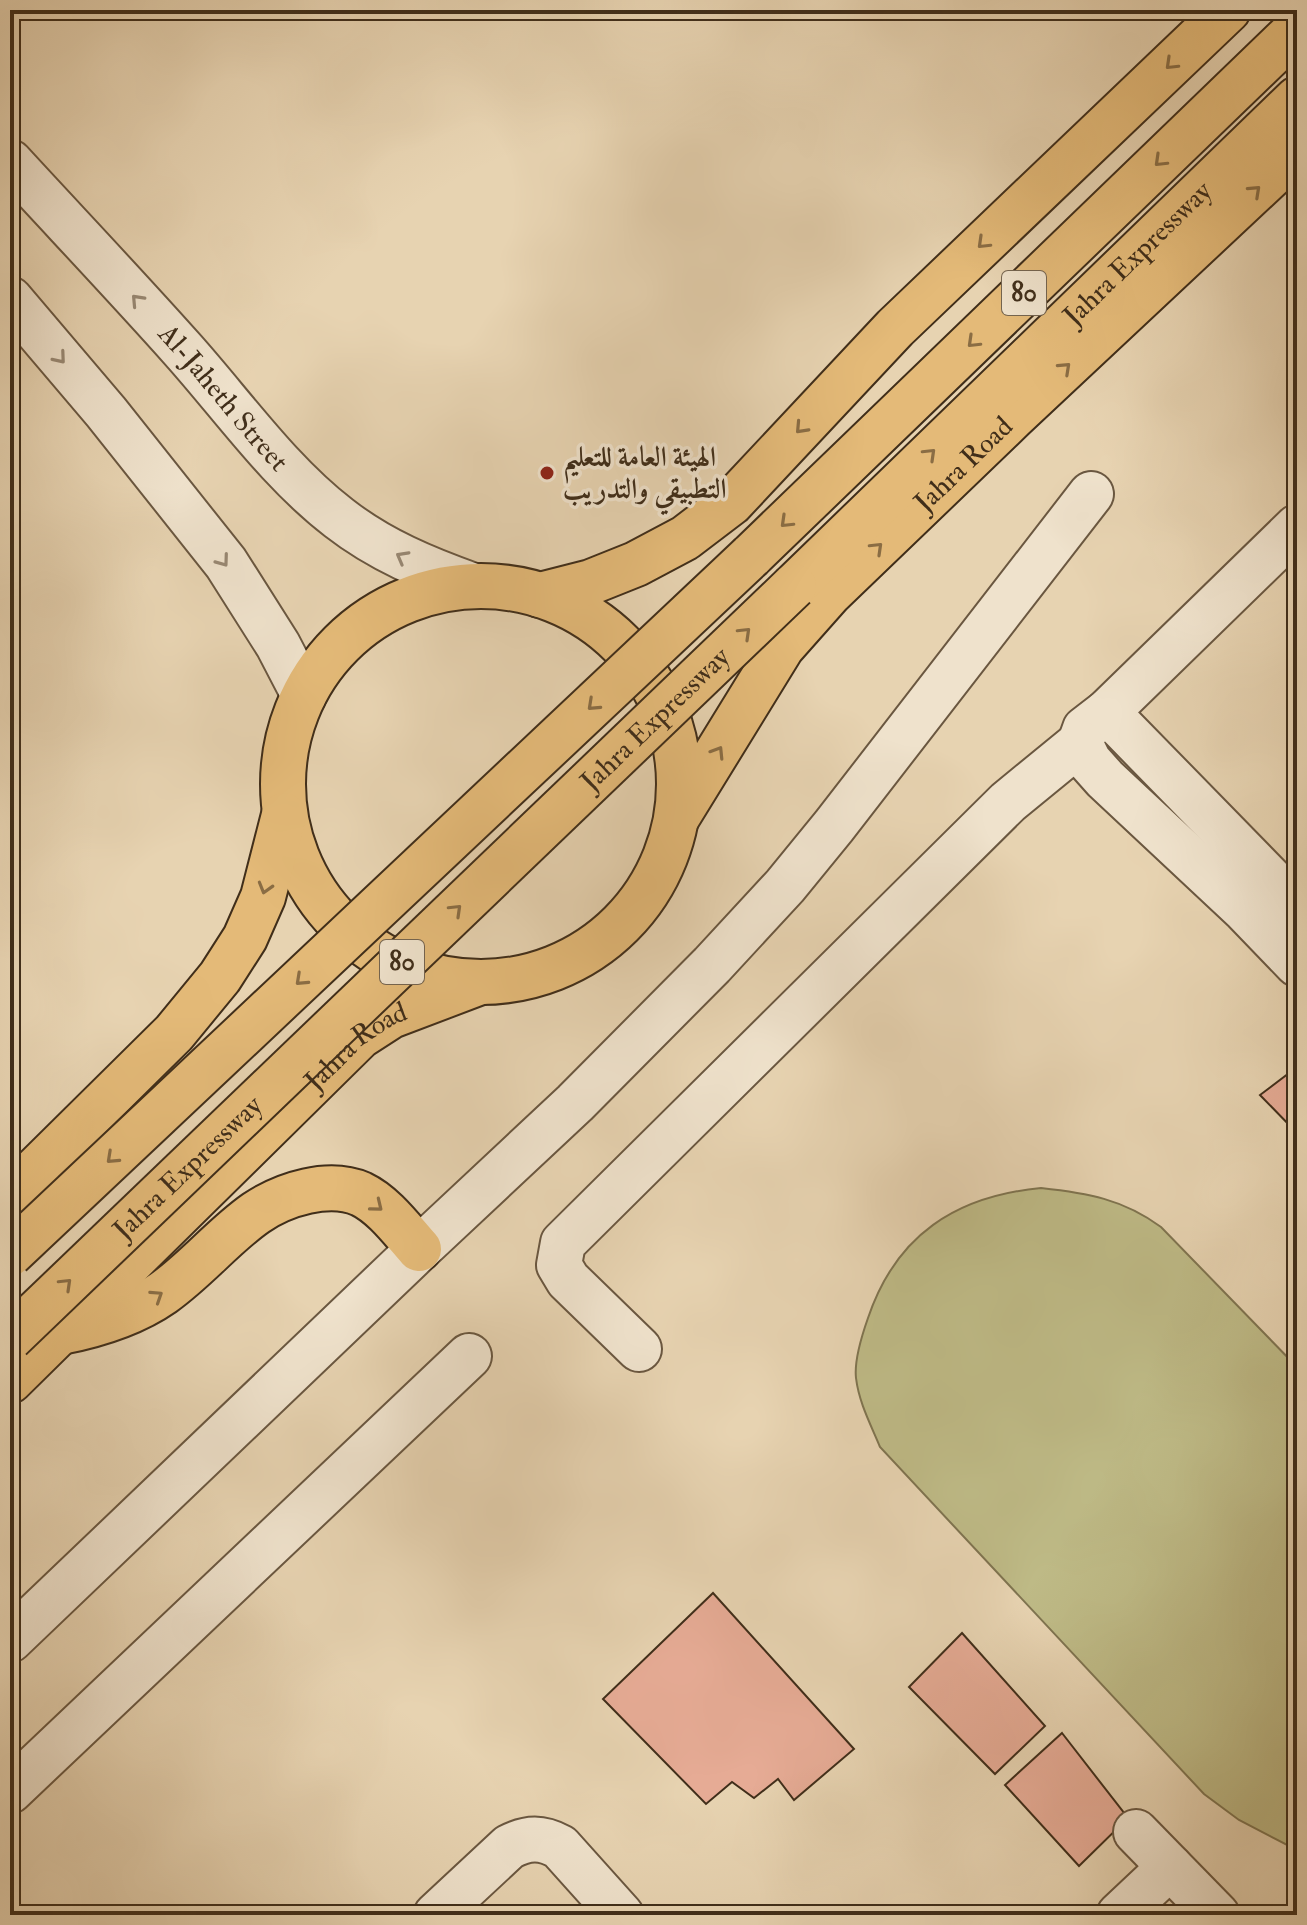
<svg xmlns="http://www.w3.org/2000/svg" width="1307" height="1925" font-family="'IM FELL Double Pica',Amiri,serif">
<style>
.green{fill:#beba86;stroke:#7f7450;stroke-width:2}
.building{fill:#e6ab95;stroke:#402e1a;stroke-width:2}
.lines{fill:none;stroke-linecap:round;stroke-linejoin:round}
.minor-casing{stroke:#6a5740;stroke-width:48}
.major-casing{stroke:#402e1a;stroke-width:48}
.highway-casing{stroke:#402e1a;stroke-width:48}
.minor{stroke:#efe2cc;stroke-width:44}
.major{stroke:#e4ba78;stroke-width:44}
.highway{stroke:#e4ba78;stroke-width:44}
.highway-bridge-casing{stroke:#402e1a;stroke-width:48;stroke-linecap:butt}
.highway-bridge{stroke:#e4ba78;stroke-width:44}
.oneway{stroke:#8a6d44}
.oneway2{stroke:#988873}
.poi-dot{fill:#8f2418;stroke:#efe2cc;stroke-width:3}
.labels{text-anchor:middle;dominant-baseline:central;stroke-width:7;stroke-linejoin:round;paint-order:stroke}
.shield{fill:#efe2cc;stroke:#74644f;stroke-width:2}
.shield-label{font-size:26px;font-weight:bold;fill:#402e1a}
.street-label{font-size:28px;fill:#402e1a;stroke:#efe2cc}
.poi-label{font-size:28px;font-weight:bold;fill:#402e1a;stroke:#efe2cc;text-anchor:start}
</style>
<rect width="100%" height="100%" fill="#e7d3b1"/>
<filter id="stains"><feTurbulence type="fractalNoise" baseFrequency=".0025" numOctaves="4"/><feColorMatrix values="0 0 0 0 .2 0 0 0 0 .09 0 0 0 0 .02 0 0 0 .5 -.17"/></filter>
<radialGradient id="worn" r=".72"><stop offset=".6" stop-color="#630" stop-opacity="0"/><stop offset="1" stop-color="#630" stop-opacity=".3"/></radialGradient>
<path class="green" d="M1041 1188C1087 1193 1123 1199 1161 1227L1297 1367V1850L1239 1820 1204 1794 880 1447C871 1425 859 1403 856 1378 854 1360 862 1335 868 1318 896 1235 956 1196 1041 1188Z"/>
<path class="building" d="M1297 1067V1133L1260 1095Z
M713 1593 854 1749 794 1800 778 1779 754 1798 732 1782 706 1804 603 1699Z
M962 1633 1045 1726 995 1774 909 1687Z
M1062 1733 1128 1818 1079 1866 1005 1785Z"/>
<g class="lines">
<defs>
<g id="minor">
<path id="s1" d="M10 162C67 224 126 286 183 350 233 406 279 472 339 518 380 550 426 569 474 586"/>
<path d="M10 299 106 412 226 563 278 645 304 695"/>
<path d="M1297 527 1107 712 1085 729 1080 743 1089 761 1105 779 1245 910 1297 964"/>
<path d="M1107 712 1275 884 1297 910"/>
<path d="M639 1349 568 1280 559 1265 563 1243 1008 802 1080 743"/>
<path d="M10 1640 419 1249 575 1103 712 965 785 886 834 826 1091 494"/>
<path d="M10 1791 469 1356"/>
<path d="M1136 1832 1217 1915"/>
<path d="M436 1915 509 1847C528 1837 542 1837 560 1847L621 1915"/>
<path d="M1119 1915 1170 1867"/>
</g>
<g id="major">
<circle cx="481" cy="784" r="198"/>
<path d="M540 595 591 582 636 564 685 538 731 503 895 328 1228 10"/>
<path id="s2" d="M678 816 782 647 829 594 1013 417 1297 151"/>
<path d="M10 1195 174 1033 220 977 245 938 263 897 284 815"/>
<path d="M61 1332C97 1325 133 1314 163 1293 197 1269 223 1236 256 1213 284 1194 329 1180 361 1194 384 1205 402 1230 419 1249"/>
<path id="s3" d="M10 1381 360 1036 391 1016 478 983"/>
</g>
<g id="highway">
<path d="M751 556 1297 29"/>
<path id="s4" d="M794 586 1297 99"/>
</g>
</defs>
<use href="#minor" class="minor-casing"/>
<use href="#major" class="major-casing"/>
<use href="#highway" class="highway-casing"/>
<use href="#minor" class="minor"/>
<use href="#major" class="major"/>
<use href="#highway" class="highway"/>
<defs>
<g id="highway-bridge">
<path d="M10 1254 751 556"/>
<path id="s5" d="M10 1338 794 586"/>
</g>
</defs>
<use href="#highway-bridge" class="highway-bridge-casing"/>
<use href="#highway-bridge" class="highway-bridge"/>
</g>
<defs><path id="oneway-chevron" d="M-2-3.5L2.5 0L-2 3.5" fill="none" stroke-width="1.6" stroke-linecap="round" stroke-linejoin="round" transform="scale(2)"/></defs>
<g class="oneway">
<use href="#oneway-chevron" transform="translate(1171 64) rotate(136)"/>
<use href="#oneway-chevron" transform="translate(1160 161) rotate(136)"/>
<use href="#oneway-chevron" transform="translate(1255 191) rotate(-43)"/>
<use href="#oneway-chevron" transform="translate(983 243) rotate(136)"/>
<use href="#oneway-chevron" transform="translate(973 342) rotate(136)"/>
<use href="#oneway-chevron" transform="translate(1065 368) rotate(-43)"/>
<use href="#oneway-chevron" transform="translate(801 428) rotate(133)"/>
<use href="#oneway-chevron" transform="translate(930 454) rotate(-44)"/>
<use href="#oneway-chevron" transform="translate(786 522) rotate(136)"/>
<use href="#oneway-chevron" transform="translate(877 548) rotate(-44)"/>
<use href="#oneway-chevron" transform="translate(745 633) rotate(-44)"/>
<use href="#oneway-chevron" transform="translate(593 705) rotate(137)"/>
<use href="#oneway-chevron" transform="translate(718 752) rotate(-58)"/>
<use href="#oneway-chevron" transform="translate(265 888) rotate(106)"/>
<use href="#oneway-chevron" transform="translate(456 910) rotate(-44)"/>
<use href="#oneway-chevron" transform="translate(301 980) rotate(137)"/>
<use href="#oneway-chevron" transform="translate(112 1158) rotate(137)"/>
<use href="#oneway-chevron" transform="translate(377 1206) rotate(39)"/>
<use href="#oneway-chevron" transform="translate(66 1284) rotate(-44)"/>
<use href="#oneway-chevron" transform="translate(157 1296) rotate(-33)"/>
</g>
<g class="oneway2">
<use href="#oneway-chevron" transform="translate(137 300) rotate(-133)"/>
<use href="#oneway-chevron" transform="translate(60 358) rotate(50)"/>
<use href="#oneway-chevron" transform="translate(402 557) rotate(-151)"/>
<use href="#oneway-chevron" transform="translate(223 561) rotate(54)"/>
</g>
<circle class="poi-dot" cx="547" cy="473" r="8"/>
<g class="labels">
<g class="shield">
<rect x="1002" y="271" width="44" height="44" rx="6"/>
<rect x="380" y="940" width="44" height="44" rx="6"/>
</g>
<g class="shield-label">
<text x="1024" y="293">80</text>
<text x="402" y="962">80</text>
</g>
<g class="street-label">
<text stroke="none"><textPath href="#s4" startOffset="478">Jahra Expressway</textPath></text>
<text stroke="none"><textPath href="#s1" startOffset="318">Al-Jaheth Street</textPath></text>
<text stroke="none"><textPath href="#s2" startOffset="456">Jahra Road</textPath></text>
<text stroke="none"><textPath href="#s5" startOffset="894">Jahra Expressway</textPath></text>
<text stroke="none"><textPath href="#s3" startOffset="482">Jahra Road</textPath></text>
<text stroke="none"><textPath href="#s5" startOffset="246">Jahra Expressway</textPath></text>
</g>
<g class="poi-label">
<text x="563" y="457">الهيئة العامة للتعليم<tspan x="563" dy="32">التطبيقي والتدريب</tspan></text>
</g>
</g>
<rect width="1307" height="1925" fill="none" stroke="#e7d3b1" stroke-width="40"/>
<rect x="12" y="12" width="1283" height="1901" fill="none" stroke="#402e1a" stroke-width="4"/>
<rect x="20" y="20" width="1267" height="1885" fill="none" stroke="#402e1a" stroke-width="2"/>
<rect width="100%" height="100%" filter="url(#stains)"/>
<rect width="100%" height="100%" fill="url(#worn)"/>
</svg>
